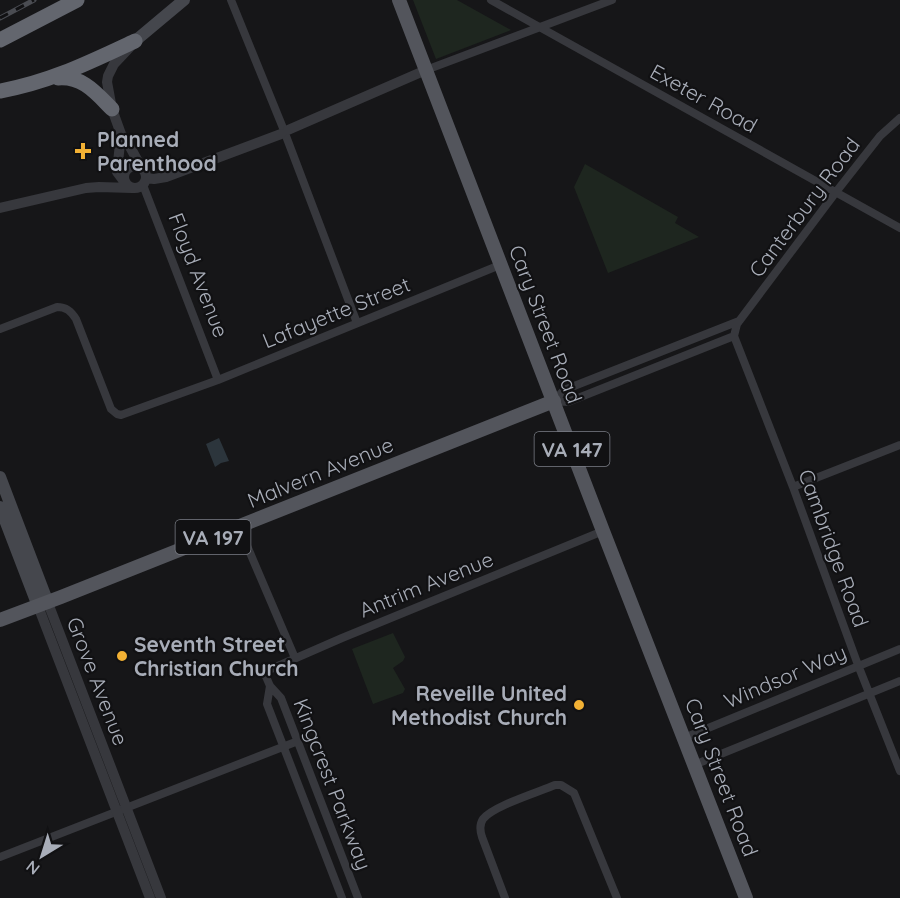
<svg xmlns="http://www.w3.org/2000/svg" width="900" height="898" font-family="Quicksand,sans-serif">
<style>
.green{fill:#1e261f}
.water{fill:#2c353c}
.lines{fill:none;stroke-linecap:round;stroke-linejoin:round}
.minor{stroke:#37383d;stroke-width:8}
.tertiary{stroke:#37383d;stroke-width:10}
.secondary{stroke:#45474d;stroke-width:12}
.primary{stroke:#53555c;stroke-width:14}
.motorway{stroke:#63666e;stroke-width:15}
.rail-casing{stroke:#4a4c52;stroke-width:5}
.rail{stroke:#111113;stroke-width:3;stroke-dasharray:9;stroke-linecap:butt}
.poi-dot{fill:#f2b134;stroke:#111113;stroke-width:2}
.labels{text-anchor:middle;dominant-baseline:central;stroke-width:4.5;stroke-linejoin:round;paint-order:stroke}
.shield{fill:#111113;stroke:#7b7e86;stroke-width:1.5}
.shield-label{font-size:20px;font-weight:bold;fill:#a8adb8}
.street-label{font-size:21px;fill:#a8adb8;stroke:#111113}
.poi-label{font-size:21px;font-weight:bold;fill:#a8adb8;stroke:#111113;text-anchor:start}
</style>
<rect width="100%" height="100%" fill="#161618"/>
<path class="green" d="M413 0H457L511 30 436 59Z
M585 164 678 217 675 223 699 237 608 273 574 187Z
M393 633 405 657 403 661 393 668 405 689 403 693 373 704 352 649Z"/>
<path class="water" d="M219 438 229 461 221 463 215 467 206 444Z"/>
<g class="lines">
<path class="minor" d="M231 0 283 128
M491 0 900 228
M426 70 612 0
M286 136 357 323
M143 185 218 380
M0 329 57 307C66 307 71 311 76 319L111 409 117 414 121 415 218 380 500 265
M734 336 793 487 858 665 900 771
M734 336 737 324 836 192 880 136 900 118
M554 401 564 390 739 321
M554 401 568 402 734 336
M793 487 900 445
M239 527 295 658
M270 686 267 704 342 898
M684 738 900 649
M694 765 900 681
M0 857 298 741
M358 898 281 698 270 686 264 672 342 638 603 531
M505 898 482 837C480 831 479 825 483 819 493 806 539 792 555 785H561L574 793 617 898"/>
<path class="tertiary" d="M131 46 114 64 108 76 107 82 112 109 121 134 129 145 141 167
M288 130 426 70
M121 134 117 172 123 180
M124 177a11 11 0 1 1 22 0a11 11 0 1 1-22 0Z
M146 178 154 179 166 177 281 134
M0 208 86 188 99 187 132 188
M48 603 161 898
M38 606 150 898"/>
<path class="secondary" d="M135 41 184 0
M0 477 48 603
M0 507 38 606"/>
<path class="primary" d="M399 0 603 531 746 898
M0 620 61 597 554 401"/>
<path class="motorway" d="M0 40 77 0
M58 78C83 76 96 93 112 109
M0 91C50 82 90 62 135 41"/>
<defs>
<path id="rail" d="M0 18 34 0"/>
</defs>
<use href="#rail" class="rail-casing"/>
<use href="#rail" class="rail"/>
</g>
<g class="poi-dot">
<path d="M80 142h6v6h6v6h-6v6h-6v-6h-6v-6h6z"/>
<circle cx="122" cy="656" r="6"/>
<circle cx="579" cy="705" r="6"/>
</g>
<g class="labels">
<g class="shield">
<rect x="534.5" y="432" width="75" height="34" rx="4.5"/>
<rect x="175.5" y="520" width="75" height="34" rx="4.5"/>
</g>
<g class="shield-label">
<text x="572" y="449">VA 147</text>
<text x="213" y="537">VA 197</text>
</g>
<g class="street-label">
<text transform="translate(704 98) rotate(29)">Exeter Road</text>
<text transform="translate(804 207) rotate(-53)">Canterbury Road</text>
<text transform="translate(199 275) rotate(69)">Floyd Avenue</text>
<text transform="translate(336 312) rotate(-22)">Lafayette Street</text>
<text transform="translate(546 324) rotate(69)">Cary Street Road</text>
<text transform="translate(320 472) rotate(-22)">Malvern Avenue</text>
<text transform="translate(834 548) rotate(70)">Cambridge Road</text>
<text transform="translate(426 584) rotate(-22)">Antrim Avenue</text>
<text transform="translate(785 676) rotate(-23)">Windsor Way</text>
<text transform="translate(98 681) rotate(69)">Grove Avenue</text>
<text transform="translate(722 777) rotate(69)">Cary Street Road</text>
<text transform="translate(333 784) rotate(69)">Kingcrest Parkway</text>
</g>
<g class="poi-label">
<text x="97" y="139">Planned<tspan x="97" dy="24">Parenthood</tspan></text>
<text x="134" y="644">Seventh Street<tspan x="134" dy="24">Christian Church</tspan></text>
<text x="567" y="693" text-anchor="end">Reveille United<tspan x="567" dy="24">Methodist Church</tspan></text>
</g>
</g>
<g transform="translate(42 856) rotate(218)" stroke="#111113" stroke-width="4.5" paint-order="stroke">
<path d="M0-4.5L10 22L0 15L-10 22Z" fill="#a8adb8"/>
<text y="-9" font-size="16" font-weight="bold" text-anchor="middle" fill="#a8adb8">N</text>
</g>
</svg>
